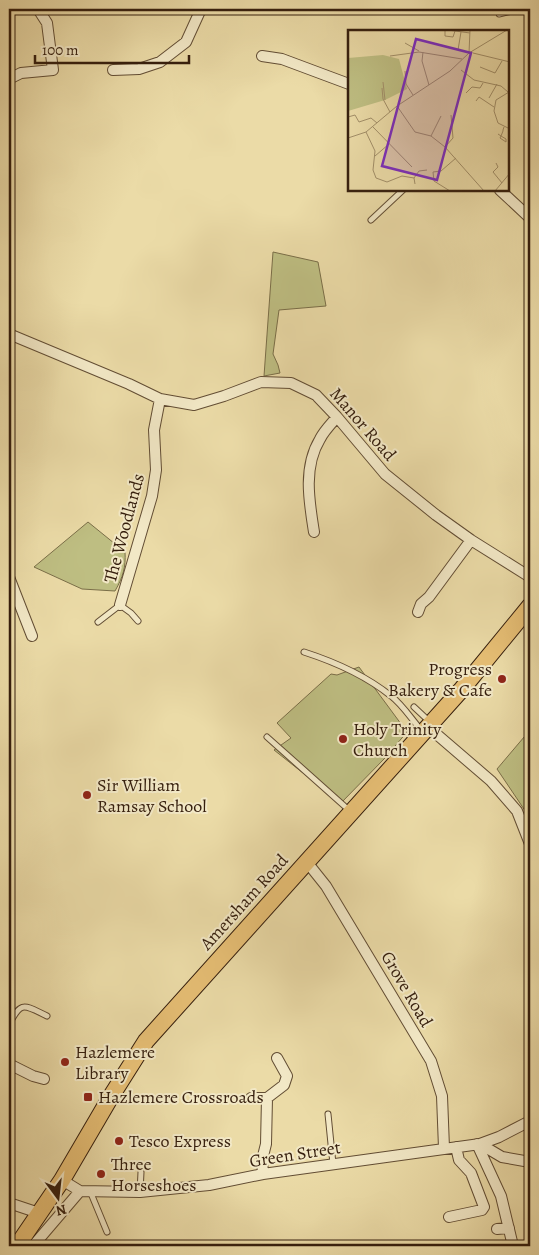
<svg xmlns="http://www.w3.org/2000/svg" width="539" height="1255" font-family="Alegreya,serif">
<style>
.green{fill:#bebe82;stroke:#7a6e48}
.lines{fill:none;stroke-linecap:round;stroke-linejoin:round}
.lane-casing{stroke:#624d34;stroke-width:7}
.street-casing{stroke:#624d34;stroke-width:12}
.primary-casing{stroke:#351e0d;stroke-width:18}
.lane{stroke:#f2e8c6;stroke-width:5}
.street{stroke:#f2e8c6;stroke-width:10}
.primary{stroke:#e6be74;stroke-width:16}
.poi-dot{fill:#8f2418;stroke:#f2e8c6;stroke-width:2}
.labels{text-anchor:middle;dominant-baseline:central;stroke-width:4;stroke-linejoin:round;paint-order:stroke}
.street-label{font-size:18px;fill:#351e0d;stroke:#f2e8c6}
.poi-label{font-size:18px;fill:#351e0d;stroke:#f2e8c6;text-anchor:start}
.inset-road{fill:none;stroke:#a28f69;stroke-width:1}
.view{fill:#7b2cbf;fill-opacity:0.15;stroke:#7b2cbf;stroke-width:2.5}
.inset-edge{fill:none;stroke:#351e0d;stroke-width:2.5}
</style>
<rect width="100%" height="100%" fill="#ebdba7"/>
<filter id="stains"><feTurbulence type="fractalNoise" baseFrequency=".004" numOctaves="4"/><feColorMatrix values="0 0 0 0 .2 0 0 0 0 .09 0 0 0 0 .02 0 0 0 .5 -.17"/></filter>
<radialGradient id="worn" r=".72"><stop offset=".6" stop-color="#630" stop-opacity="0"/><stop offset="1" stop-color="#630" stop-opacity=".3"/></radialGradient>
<path class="green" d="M273 252 318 262 326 306 279 310 273 354 278 365 280 373 264 376Z
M88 522 125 552C126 567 123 577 115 591L82 589 34 567Z
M359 667 407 732 384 759 341 803 274 750 291 738 277 723 331 674 337 675Z
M530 730V818L497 769Z"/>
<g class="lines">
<defs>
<path id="lane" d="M499 14 512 11 514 9
M371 220 403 190
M98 622 120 605 131 613 138 621
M304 652C335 662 365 675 391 696 403 705 412 720 422 731
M414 707 430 722
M267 737 350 811
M9 1025C21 1000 24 1005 47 1016
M328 1114 333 1164
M90 1191 107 1232
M140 1192 141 1172"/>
<path id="street" d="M262 56 282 59 349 84
M113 70 139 69 160 62 186 42 201 9
M9 79 21 73 53 70 47 23 38 9
M500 190 530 218
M9 334 129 384 160 399 194 405 224 396 261 382 291 383 316 395 337 417 385 474 436 515 471 540 530 577
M314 532C309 501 303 467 320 439 324 431 331 424 337 417
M9 577 32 636
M120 605 152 496 156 470 154 430 160 399
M418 612 421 604 429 597 471 540
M427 726 491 781 517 811 530 844
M306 861 326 886 431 1061 442 1096 444 1148
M9 1064 33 1076 44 1079
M251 1098H267
M477 1144 501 1196 513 1246
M480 1144 502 1157 530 1162
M263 1174 262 1160 266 1144 267 1098 284 1085 287 1076 277 1058
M62 1180 80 1191 140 1192 209 1185 263 1174 480 1144 499 1137 530 1121
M9 1203 39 1213
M449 1217 482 1210 484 1207 471 1173 459 1160 456 1147
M497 1229 509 1228
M33 1246 80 1191"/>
<path id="primary" d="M17 1246 62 1180 110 1098 146 1041 462 689 530 606"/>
</defs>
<use href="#lane" class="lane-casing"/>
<use href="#street" class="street-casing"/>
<use href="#primary" class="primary-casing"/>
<use href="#lane" class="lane"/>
<use href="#street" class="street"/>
<use href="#primary" class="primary"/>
</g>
<g class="poi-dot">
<circle cx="502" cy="679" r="5"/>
<circle cx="343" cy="739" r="5"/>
<circle cx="87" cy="795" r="5"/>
<circle cx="65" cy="1062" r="5"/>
<rect x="83" y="1092" width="10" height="10" rx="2.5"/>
<circle cx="119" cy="1141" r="5"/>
<circle cx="101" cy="1174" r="5"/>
</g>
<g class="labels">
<g class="street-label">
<text transform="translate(363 424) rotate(49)">Manor Road</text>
<text transform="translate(124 528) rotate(-75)">The Woodlands</text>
<text transform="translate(244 902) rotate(-48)">Amersham Road</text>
<text transform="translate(407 989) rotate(60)">Grove Road</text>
<text transform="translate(295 1154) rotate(-9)">Green Street</text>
</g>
<g class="poi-label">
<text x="492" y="669" text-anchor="end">Progress<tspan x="492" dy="21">Bakery &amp; Cafe</tspan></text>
<text x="353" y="729">Holy Trinity<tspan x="353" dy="21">Church</tspan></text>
<text x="97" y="785">Sir William<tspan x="97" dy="21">Ramsay School</tspan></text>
<text x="75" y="1052">Hazlemere<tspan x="75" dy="21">Library</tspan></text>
<text x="98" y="1097">Hazlemere Crossroads</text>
<text x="129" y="1141">Tesco Express</text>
<text x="111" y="1164">Three<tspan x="111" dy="21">Horseshoes</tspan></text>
</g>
</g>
<g transform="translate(348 30)">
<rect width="161" height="161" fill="#ebdba7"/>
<path d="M35 25 51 29 59 59 37 70 0 81V28Z" fill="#bebe82"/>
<path class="inset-road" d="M97 0V6L105 7 107 1M100 0 122 3M57 13 71 21M110 20 113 2M75 22 74 31 81 55M121 23 122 0M125 23 162 32M42 26 71 22 114 29M132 37 147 43 154 31M113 40 126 50 153 56 160 62M57 41 58 54 65 65M35 52 37 70M34 58 35 69 42 82M161 62 148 70 146 81 150 93 162 99M118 63 124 57 132 58 135 53M141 68 149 54M128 71 131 67 146 77M49 76 67 102 83 106 97 117 136 161M0 87 7 85 11 92 23 88 29 93M25 97 64 137M18 102 27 121 25 140 28 148 39 152 54 146 66 148M150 104 153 106 158 109V112L152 108 153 106 155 101V100L156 97M83 106 93 86M0 108 18 102 49 76 102 41 121 23 159 0M97 117 105 108 103 85M27 126 41 114M148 133 150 137 145 142 154 153M67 154 66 148 71 141 79 140M102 161 86 151 85 142 93 141 108 128M147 161 162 143"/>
<path class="view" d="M68 9 123 23 89 150 34 136Z"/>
<rect width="161" height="161" class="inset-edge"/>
</g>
<rect width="539" height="1255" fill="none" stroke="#ebdba7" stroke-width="30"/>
<rect x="10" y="10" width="519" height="1235" fill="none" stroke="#351e0d" stroke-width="2.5"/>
<rect x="15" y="15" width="509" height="1225" fill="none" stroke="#351e0d"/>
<g transform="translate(58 1198) rotate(165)" stroke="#f2e8c6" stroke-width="4" paint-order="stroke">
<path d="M0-4L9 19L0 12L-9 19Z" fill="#351e0d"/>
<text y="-8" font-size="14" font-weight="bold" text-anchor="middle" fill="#351e0d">N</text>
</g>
<path d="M35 55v8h154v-8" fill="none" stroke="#351e0d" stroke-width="2.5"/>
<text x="42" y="55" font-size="15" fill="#351e0d" stroke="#f2e8c6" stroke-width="4" paint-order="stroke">100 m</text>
<rect width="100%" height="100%" filter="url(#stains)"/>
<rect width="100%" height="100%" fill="url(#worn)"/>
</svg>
